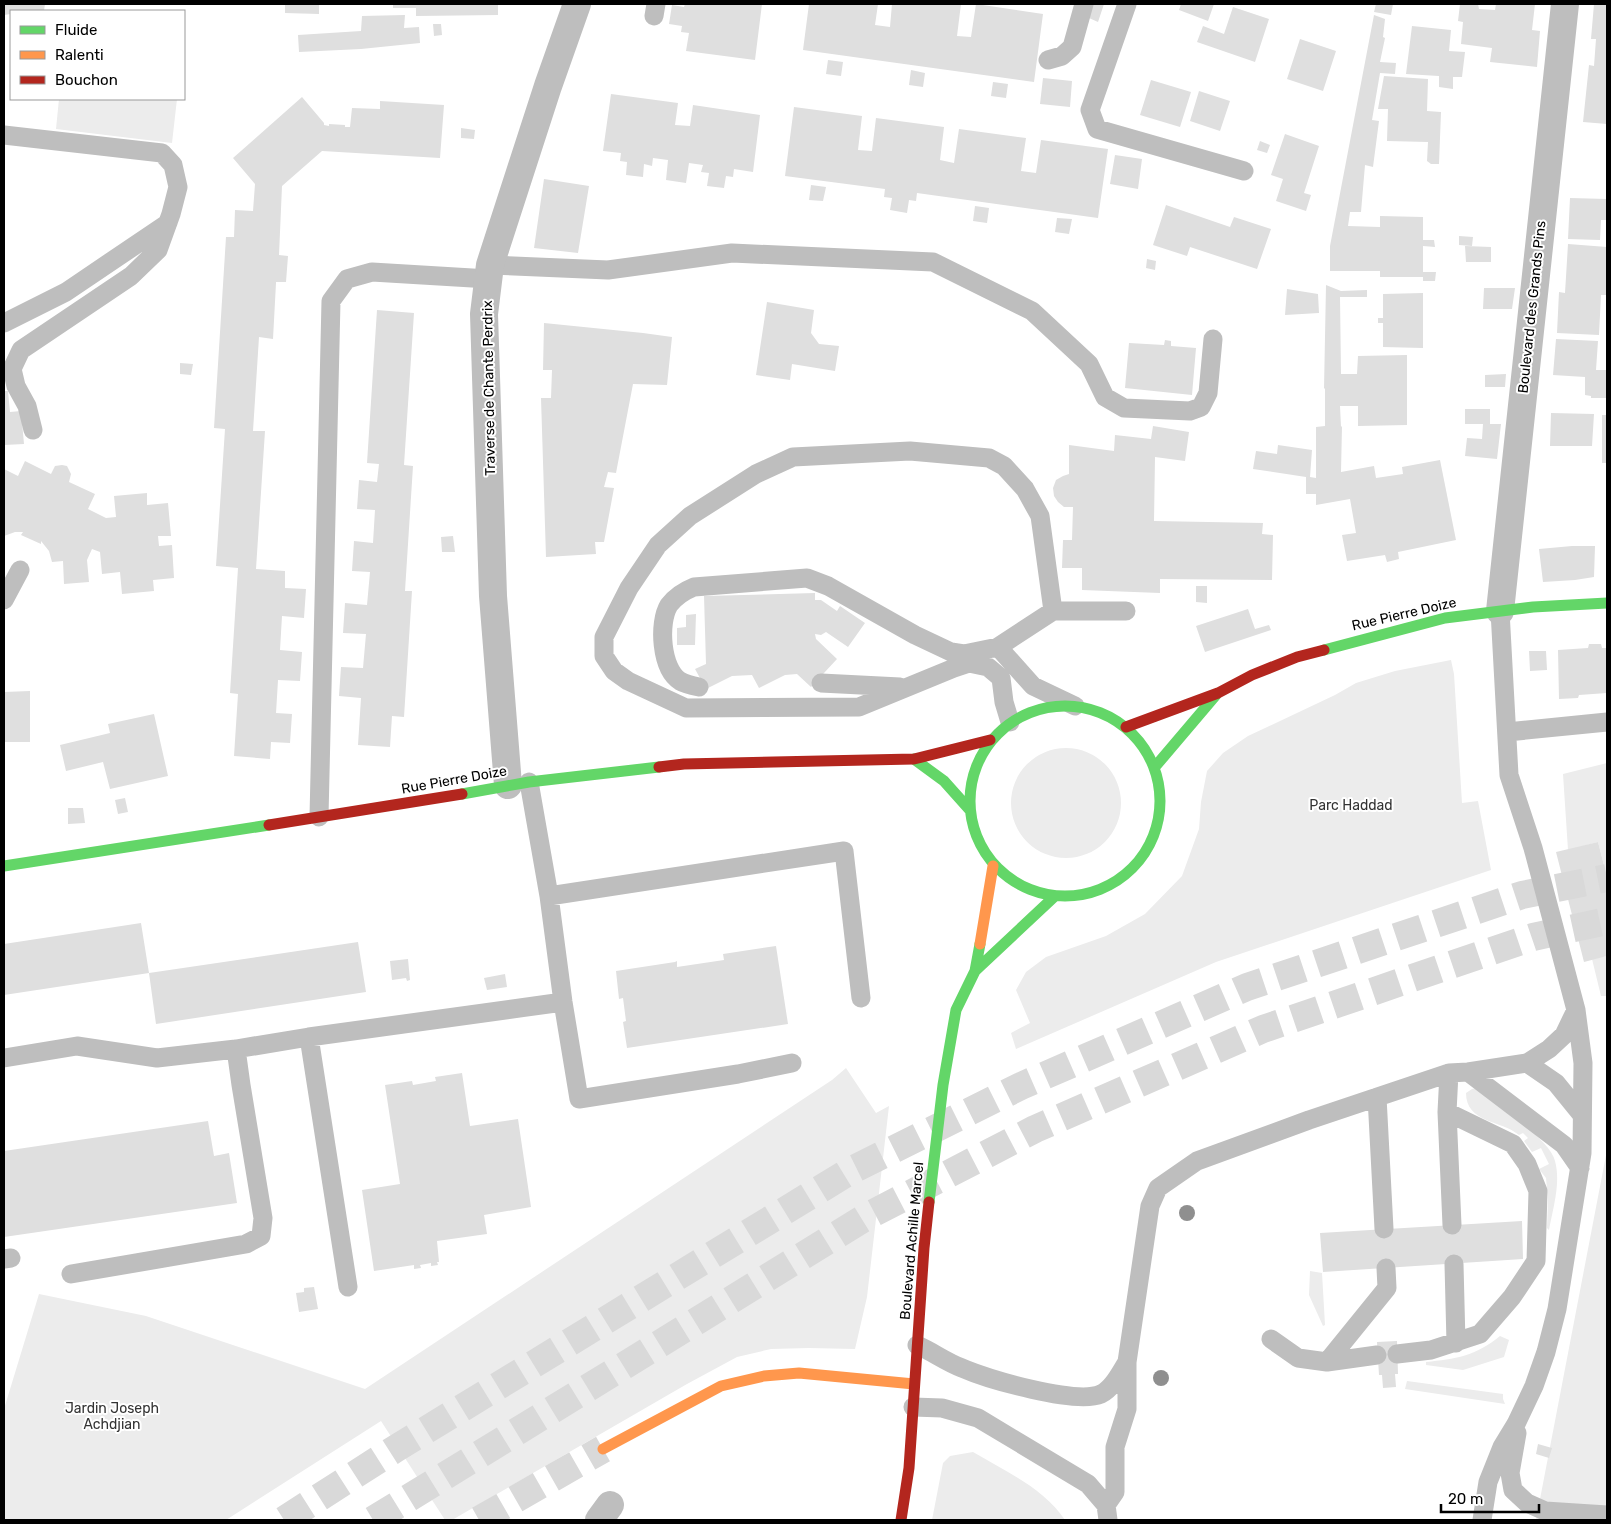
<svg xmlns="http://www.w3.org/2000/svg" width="1611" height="1524" font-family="Rubik,sans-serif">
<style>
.green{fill:#ececec}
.building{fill:#dfdfdf}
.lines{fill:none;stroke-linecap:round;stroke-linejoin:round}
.highway-tunnel{stroke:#d9d9d9;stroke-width:28;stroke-dasharray:28 14;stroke-linecap:butt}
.lane{stroke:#bebebe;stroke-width:19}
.street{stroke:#bebebe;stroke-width:28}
.fast{stroke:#63d668;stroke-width:11}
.slow{stroke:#ff974d;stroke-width:11}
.jam{stroke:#b3261e;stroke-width:11}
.tree{fill:#8f8f8f}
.labels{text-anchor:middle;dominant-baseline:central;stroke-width:4;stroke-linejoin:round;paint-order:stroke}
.street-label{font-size:14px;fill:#000;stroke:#fff}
.park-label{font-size:14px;fill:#333;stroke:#fff}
</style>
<rect width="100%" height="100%" fill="#fff"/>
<path class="green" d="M59 99H177L172 143 56 129Z
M1451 660 1454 674 1462 803 1478 801 1491 870 1216 962 1016 1049 1011 1033 1030 1023 1016 990 1026 972 1046 957 1106 936 1145 914 1182 876 1199 829 1201 802 1207 771 1223 753 1248 736 1335 695 1356 683 1395 671Z
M1011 803a55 55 0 1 1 110 0a55 55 0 1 1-110 0Z
M1607 763V877L1598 842 1568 850 1563 774Z
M1607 956V996H1601L1592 959Z
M846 1068 876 1113 889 1106 867 1297 855 1349 809 1348 771 1349 737 1357 687 1384 452 1520H445L381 1421 226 1520H4V1409L39 1294 146 1316 365 1389 832 1080Z
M1477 1088C1496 1104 1550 1139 1555 1161 1561 1183 1553 1208 1549 1230L1547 1228 1548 1199 1546 1178 1539 1169 1549 1164 1541 1148 1532 1152 1524 1141 1528 1138 1523 1133 1519 1135C1501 1120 1466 1123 1466 1093L1472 1089Z
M1607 1150V1520H1536Z
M1310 1271 1322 1273 1325 1325 1323 1326 1309 1295Z
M1500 1336 1509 1340 1504 1357 1463 1370 1426 1365V1362C1455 1359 1476 1356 1500 1336Z
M1407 1381 1503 1394V1399L1505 1404 1405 1389Z
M973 1452C1005 1471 1044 1488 1065 1520H932L943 1463 950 1456Z"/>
<path class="building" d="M4 4H45L44 11H11V14L4 15Z
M285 4H319V14L285 13Z
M393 4H498V15L416 16V8H393Z
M685 4H762L755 60 686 51 689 33 681 32 682 26 669 24 672 5 684 7Z
M809 4H878L875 25 890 27 892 4H961L957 36 971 37 976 4 1043 14 1034 82 803 50Z
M1093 4H1104L1098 22 1089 18Z
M1181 4H1214L1208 21 1179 10Z
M1376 4H1393L1391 15 1374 12Z
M1460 4H1478L1479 9 1495 10 1496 4H1535L1532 30 1540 31 1537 67 1490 62 1492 48 1461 44 1463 22 1458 21Z
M1594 4H1607V124L1583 122 1589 65 1594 66 1596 39H1591Z
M1233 7 1269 19 1255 62 1197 42 1203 26 1224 34Z
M405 15 404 28 419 27 420 43 361 49 299 52 298 35 361 31 362 16Z
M1374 15 1385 19 1383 37 1385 38 1380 62 1396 63 1395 74 1380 73 1372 120 1379 121 1373 167 1365 165 1361 212H1350L1348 226 1380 227V216L1423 217V240H1434L1435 247 1423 246V272H1436L1435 281H1423V277H1380V271H1330V246Z
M433 24H441L442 35 434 36Z
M1412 26 1451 30 1449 51 1465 52 1462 77H1453V89L1439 87V76L1406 74Z
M1300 39 1336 51 1323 91 1287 79Z
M828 60 843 62 841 76 826 74Z
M911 70 925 73 923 87 909 85Z
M1384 76 1428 79 1427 111 1441 112 1439 164H1431L1427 161 1428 142 1387 141 1388 109H1378Z
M1043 78 1072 81 1070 107 1040 104Z
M1151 80 1191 92 1180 127 1140 115Z
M993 82 1008 84 1006 98 991 96Z
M1199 91 1230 101 1220 131 1190 121Z
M611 94 678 103 675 125 690 126 693 105 760 115 753 172 734 169 733 177 726 176 724 188 707 186 709 173 701 172 703 165 689 163 686 183 666 180 668 160 653 158 652 166 644 164 643 177 626 175 627 162 620 161 621 153 603 151Z
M302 97 324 123V125L329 126V124L345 125V127H350L352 108 380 109V101L444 105 440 158 322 151 282 186 279 255 288 256 286 282H276V283L273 339 259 337 253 431H265L256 569 285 571V588L306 589 304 618 282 616 280 650 302 652 300 681 278 680 276 713 292 714 290 743 271 742 270 759 234 756 238 694 230 693 238 568 216 566 225 429 214 428 226 237H234L235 210 253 211 255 184 233 158Z
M794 107 862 116 858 150 872 151 876 118 944 127 940 160 954 163 959 129 1026 138 1021 171 1036 173 1041 140 1108 149 1098 218 917 193 916 201 909 200 907 213 890 210 892 198 884 197 885 189 785 176Z
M461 128 475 130 474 139 461 138Z
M1285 134 1319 146 1304 193 1311 195 1306 211 1276 201 1283 179 1271 175Z
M1260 141 1270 145 1267 153 1257 150Z
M1115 155 1142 159 1138 189 1110 184Z
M544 179 589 186 578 253 534 248Z
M811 185 826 187 823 201 809 200Z
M1570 198 1607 199V220H1601L1600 240 1568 239Z
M1166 205 1230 227 1234 217 1271 229 1257 269 1190 247 1187 256 1153 245Z
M975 206 989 208 987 223 973 221Z
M1057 218 1072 219 1069 234 1055 232Z
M1459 236 1473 237 1472 246 1459 245Z
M1568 244 1607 247V295H1601L1599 335 1557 333 1559 292 1565 293Z
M1465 246 1491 247V262H1466Z
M1147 259 1156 261 1155 270 1146 268Z
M1326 285 1341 291 1367 290V297H1340L1341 374H1357L1358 356 1407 355V425L1358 426V406H1340L1341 427 1342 426 1341 472 1374 466 1376 478 1403 474 1402 467 1440 460 1456 540 1398 552 1399 559 1387 562 1385 555 1347 561 1342 535 1356 533 1350 499 1316 505V494H1306V477L1253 469 1256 451 1277 454 1278 445 1312 450 1310 477 1316 478V427L1325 426V388L1324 389Z
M1484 288H1515L1512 309H1483Z
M1287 289 1318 294 1319 313 1285 315Z
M1423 293V348L1383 347V323H1378V318H1383V294Z
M767 302 814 310 811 333 819 344 839 346 835 371 792 364 790 380 756 375Z
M377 310 414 313 404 465 413 466 405 591H412L404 717 392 716 390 747 358 745 361 698 339 696 341 667 363 668 366 634 343 633 345 603 367 605 370 572 352 571 354 541 373 543 375 510 357 509 359 480 377 482 379 464 367 463Z
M544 323 643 333 672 337 667 385 633 384 616 473 608 472 604 487 614 488 604 542H595L596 554 546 557 541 398H551L552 370H543Z
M1556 339 1598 341 1596 370H1607V398H1591V396L1585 395V377L1553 375Z
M1165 340 1171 341V346L1196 348 1192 395 1125 388 1129 343 1164 345Z
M180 363 193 364 191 375 180 374Z
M1506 374 1505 387H1485V375Z
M4 391H8L10 412 21 411 24 444 4 445Z
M1465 409H1490V424H1501L1497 459 1465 456 1467 438 1482 439 1483 424H1465Z
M1551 413 1594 414 1592 446H1550Z
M1602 415H1607V463H1602Z
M1153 426 1189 432 1185 461 1155 457 1154 521 1263 523 1262 534 1273 535 1272 580 1160 579V593L1082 590V568H1062L1063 540H1072L1073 507H1064L1058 502 1054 496 1053 488 1056 480 1063 476 1069 474V445L1114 451 1115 435 1151 439Z
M25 461 51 474 55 466 62 465 67 466 71 474 69 482 95 494 88 509 106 518 116 517 114 496 147 493V505L168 503 171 536H158L159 546 172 545 174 578 153 580 154 591 122 594 120 572 102 574 100 552 92 549 87 560 89 582 64 584 63 561 52 562 49 551 41 541V544L21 535 23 532H15L4 536V469L18 476Z
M453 536 455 552H442L441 537Z
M1572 546H1595L1594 577 1575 580 1543 582 1539 549Z
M1196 586H1207V603L1196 602Z
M815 593V600H821L837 611 840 606 865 623 848 647 826 632 821 635 815 634 816 639 837 659 811 687 797 674 785 675 759 688 752 675 732 676 706 689 695 669 706 664 704 596Z
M1248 609 1255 629 1269 625 1271 630 1205 652 1196 626Z
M696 614 695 645H677V628L686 627V615Z
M1589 644H1601L1602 648H1607V693L1579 695 1578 698 1559 699 1558 650 1588 648Z
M1529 651H1546L1547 670 1530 671Z
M30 691V742H4V692Z
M154 714 168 776 110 789 103 762 66 771 60 745 110 733 108 724Z
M125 798 128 812 118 814 115 800Z
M68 808H83L85 823 68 824Z
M1598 842 1607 877V956L1584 962 1556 852Z
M141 923 149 973 4 995V944Z
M358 942 366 992 156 1024 149 973Z
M776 946 788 1024 627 1048 623 1022 626 1021 623 998 619 999 616 971 675 962 677 961V967L724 960 723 954Z
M408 959 410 980 407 981 406 978 392 980 390 961Z
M505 974 507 987 487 990 484 978Z
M462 1073 470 1126 518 1119 531 1207 484 1215 487 1234 437 1241 439 1262H437L438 1265 431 1266V1263L420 1265 421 1268 414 1269V1265L374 1271 362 1190 400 1184 385 1085 412 1081 413 1085 436 1081 435 1077Z
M208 1121 214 1156 229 1153 237 1203 4 1237V1151Z
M1522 1221 1523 1259 1323 1272 1320 1233Z
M314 1287 318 1309 299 1312 296 1293 304 1292V1288Z
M1397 1341 1398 1374H1395L1396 1387 1383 1388 1382 1375H1379L1377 1342Z
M1538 1444 1552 1448 1549 1458 1536 1454Z"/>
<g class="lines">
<path class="highway-tunnel" d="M284 1520 395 1449 850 1171 1021 1086 1247 987 1522 895 1607 878
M373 1520 866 1217 1035 1129 1263 1029 1533 937 1607 921
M479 1520 603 1449"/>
<path class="lane" d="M1127 4 1090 110 1097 129 1244 171
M654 16 656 4
M1048 60 1062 56 1072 47 1084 4
M4 135 162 153 173 165 178 187 171 214 158 250 131 276 21 350 12 369 16 386 27 406 33 430
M490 265 608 270 732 253 933 262 1032 311 1089 364 1105 397 1124 408 1190 411 1201 407 1208 393 1213 339
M4 323 66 292 168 223
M4 600 20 570
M1053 611H1126
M821 683 900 687
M699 687C694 686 685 684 680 681 661 669 658 623 669 605 676 596 684 591 694 587L807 578 828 586 915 635 951 652 964 654 998 647
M1010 722 1004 702 1001 678 988 667 969 663 954 668 859 707 686 708 628 681 614 671 604 656V637L629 588 658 545 690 516 756 474 793 457 910 451 989 458 1004 466 1025 489 1040 516 1053 611 998 647 1033 686 1075 706
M1507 732 1607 722
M529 782 549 896 563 1002 579 1099 738 1074 792 1063
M319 817 331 301 347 279 372 272 489 279
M549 896 844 851 861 998
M309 1037 348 1287
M4 1058 77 1046 157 1058 236 1049 309 1037 563 1002
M1527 1063 1549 1049 1564 1035 1576 1010
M1468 1072 1564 1145 1580 1168
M1449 1073 1447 1112 1452 1225
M1377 1097 1384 1229
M4 1259 11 1258
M1454 1264 1456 1343
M71 1274 246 1244 261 1236 263 1218 241 1085 236 1049
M1271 1339 1298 1358 1327 1362 1377 1355
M917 1345C933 1352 946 1362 962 1368 987 1379 1076 1405 1101 1394 1113 1388 1120 1373 1127 1362
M1397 1354 1431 1350 1480 1334 1512 1297 1536 1261 1538 1191 1527 1164 1513 1144 1447 1112
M1327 1362 1387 1288 1386 1268
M913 1407 942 1408 978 1418 1088 1484 1106 1505
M1517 1433 1510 1473 1513 1490 1527 1503 1545 1511 1607 1515
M1108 1520 1106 1505 1115 1492V1447L1127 1409V1362L1150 1206 1158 1188 1197 1161 1309 1120 1449 1073 1468 1072 1527 1063 1556 1083 1582 1115
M1482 1520 1488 1482 1502 1447 1516 1424 1534 1386 1546 1352 1557 1309 1582 1153 1583 1063 1576 1010 1533 848 1509 775 1500 611"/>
<path class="street" d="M1500 611 1565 4
M508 785 493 596 484 314 490 265 548 86 577 4
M599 1520 610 1505"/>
<path class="fast" d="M1324 650 1445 618 1533 607 1607 603
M970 801a95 95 0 1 1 190 0a95 95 0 1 1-190 0Z
M914 759 944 781 969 809
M1154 768 1216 695
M462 794 529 782 659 767
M4 866 269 825
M975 971 1055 896
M929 1202 943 1085 956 1010 975 971 980 944"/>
<path class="slow" d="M980 944 993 866
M603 1449 721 1386 764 1376 799 1373 914 1384"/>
<path class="jam" d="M1126 727 1218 693 1252 675 1297 657 1324 650
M659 767 684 764 914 759 990 740
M269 825 462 794
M901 1520 909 1468 924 1248 929 1202"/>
</g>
<g class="tree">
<circle cx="1187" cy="1213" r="8"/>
<circle cx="1161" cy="1378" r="8"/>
</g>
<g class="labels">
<g class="street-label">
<text transform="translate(1532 307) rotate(-84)">Boulevard des Grands Pins</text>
<text transform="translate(489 388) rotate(-91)">Traverse de Chante Perdrix</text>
<text transform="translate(1404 614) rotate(-13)">Rue Pierre Doize</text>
<text transform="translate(454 780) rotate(-10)">Rue Pierre Doize</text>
<text transform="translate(912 1241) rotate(-85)">Boulevard Achille Marcel</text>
</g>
<g class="park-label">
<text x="1351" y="805">Parc Haddad</text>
<text x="112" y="1408">Jardin Joseph<tspan x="112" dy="16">Achdjian</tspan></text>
</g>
</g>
<rect width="1611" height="1524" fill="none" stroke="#000000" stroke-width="10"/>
<rect x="10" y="10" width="175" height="90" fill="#ffffff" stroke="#999999"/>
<rect x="20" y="26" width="25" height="8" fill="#63d668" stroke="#999999"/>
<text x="55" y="35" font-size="15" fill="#000000">Fluide</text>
<rect x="20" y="51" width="25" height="8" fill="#ff974d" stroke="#999999"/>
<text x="55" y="60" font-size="15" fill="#000000">Ralenti</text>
<rect x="20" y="76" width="25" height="8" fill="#b3261e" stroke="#999999"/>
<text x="55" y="85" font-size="15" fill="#000000">Bouchon</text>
<path d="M1441 1504v8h98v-8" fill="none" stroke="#000000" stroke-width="2.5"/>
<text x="1448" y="1504" font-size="15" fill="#000000" stroke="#ffffff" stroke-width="4" paint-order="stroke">20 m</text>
</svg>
